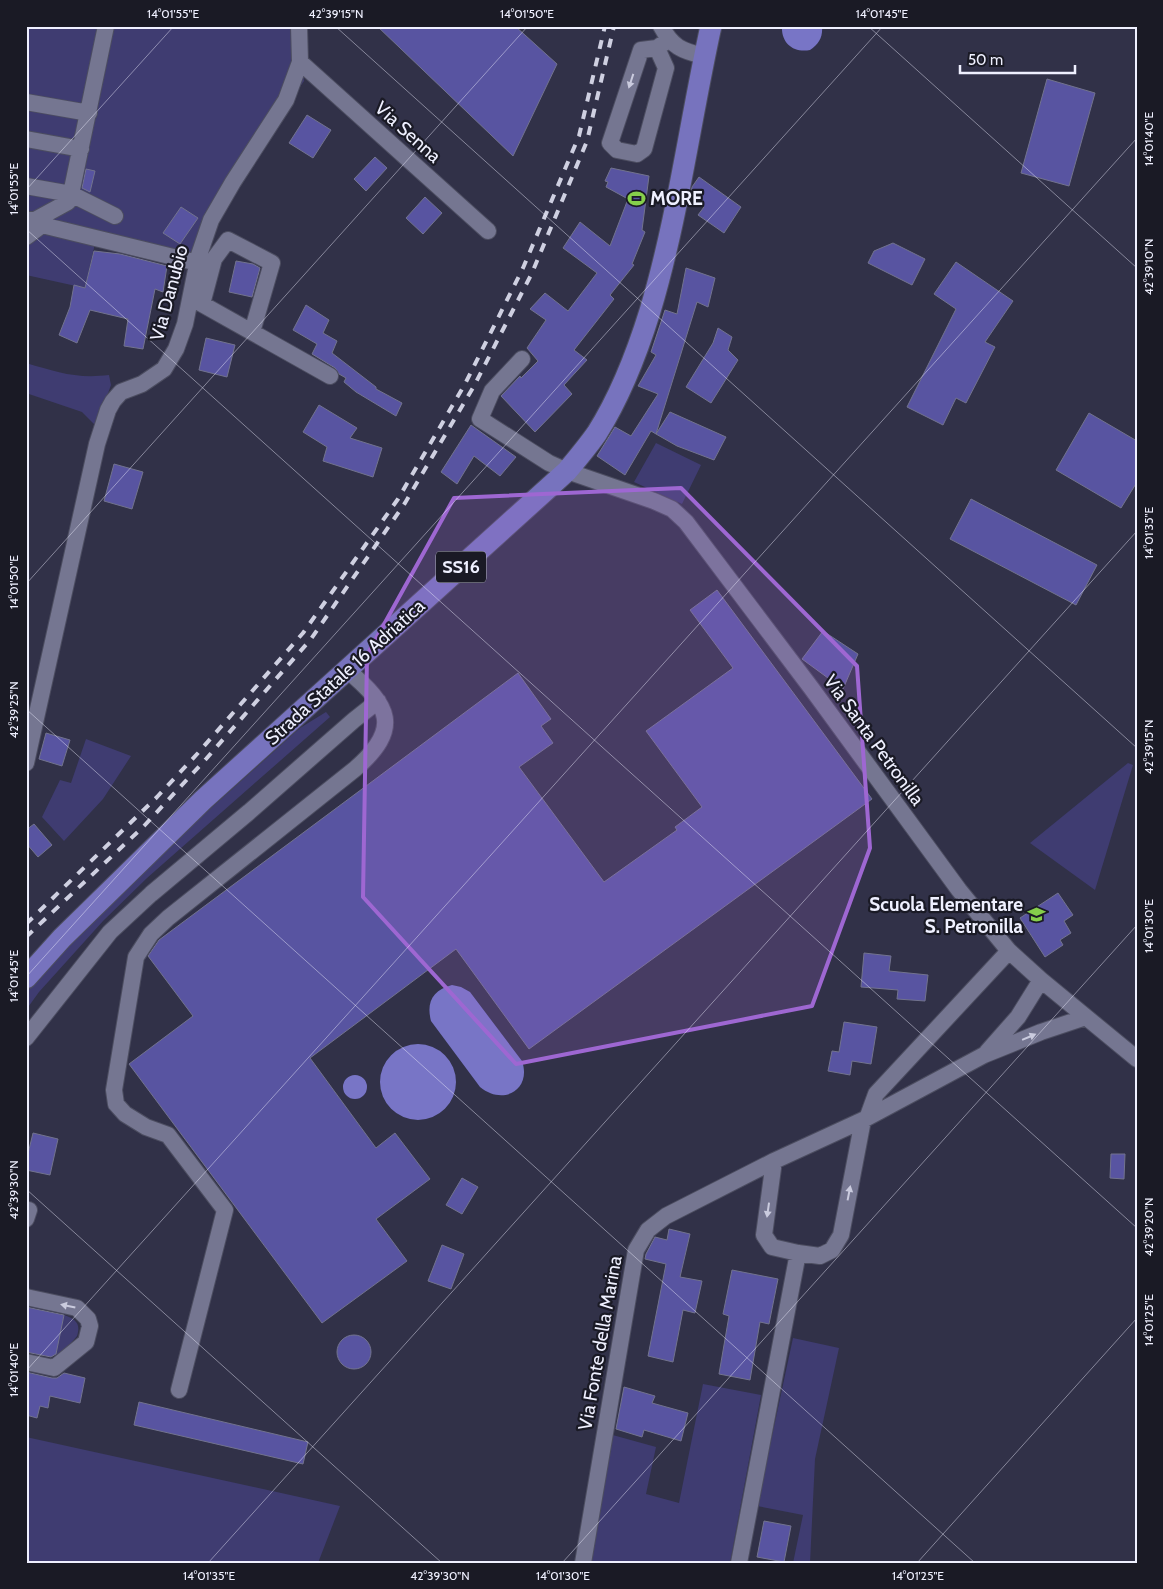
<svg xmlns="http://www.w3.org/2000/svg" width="1163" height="1589" font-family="Cabin,sans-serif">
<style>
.green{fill:#3f3c71}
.water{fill:#7875c6}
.building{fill:#5854a1;stroke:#72738e}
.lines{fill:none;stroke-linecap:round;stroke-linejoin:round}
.minor-casing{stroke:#4c4d60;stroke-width:18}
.major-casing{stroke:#4c4d60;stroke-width:23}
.minor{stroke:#757691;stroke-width:16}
.major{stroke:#7773be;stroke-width:21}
.rail{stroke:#cfd0e1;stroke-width:4;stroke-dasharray:9 9;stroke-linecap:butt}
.oneway{fill:#cacbde}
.marked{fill:#9e67d2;fill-opacity:0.2;stroke:#9e67d2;stroke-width:4;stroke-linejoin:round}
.ticks{fill:none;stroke:#eff0ff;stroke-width:1;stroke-opacity:0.45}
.labels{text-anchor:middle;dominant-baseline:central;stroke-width:4.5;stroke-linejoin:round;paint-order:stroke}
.shield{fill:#1a1a25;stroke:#afb0be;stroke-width:1}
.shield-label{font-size:18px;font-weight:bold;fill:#eff0ff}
.street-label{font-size:19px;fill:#eff0ff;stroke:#1a1a25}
.poi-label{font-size:19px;font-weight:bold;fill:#eff0ff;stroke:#1a1a25;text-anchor:start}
.neatline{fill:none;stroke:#eff0ff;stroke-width:2}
.ticks-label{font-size:12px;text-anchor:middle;fill:#eff0ff}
</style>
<rect width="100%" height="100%" fill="#313148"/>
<path class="green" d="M26 26H299L304 81 236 178 196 258 96 239 85 288 26 275Z
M26 363C57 372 76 379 109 375L111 385 96 426 82 412 26 393Z
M656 443 701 465 682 504 634 482Z
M326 712 330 717 147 878 103 921 39 992 26 1010V987L150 863 300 728Z
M86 739 131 756 103 799 64 841 42 817 60 780 71 783Z
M1128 763 1133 765 1095 890 1030 843Z
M64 1315C76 1319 81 1324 77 1336L54 1363Z
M793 1338 839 1348 815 1459 810 1563H793L803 1515 757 1506Z
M703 1384 761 1395 730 1563H587L609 1434 656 1447 646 1494 679 1503Z
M26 1437 340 1506 318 1563H26Z"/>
<path class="water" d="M782 26H822C823 37 819 44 810 50 793 53 781 43 782 26Z
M452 985 461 987 470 992 522 1061C532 1090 503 1106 480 1087L431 1021C426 1002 433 990 452 985Z
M380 1082a38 38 0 1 1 76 0a38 38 0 1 1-76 0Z
M343 1087a12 12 0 1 1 24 0a12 12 0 1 1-24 0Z"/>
<path class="building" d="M377 26H515L557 64 513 156Z
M1047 79 1095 93 1069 186 1021 173Z
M307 115 331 130 313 158 289 143Z
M375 157 387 168 366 191 354 179Z
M611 168 649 176 642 230 645 232 632 264 634 265 610 295 614 299 574 350 587 360 564 385 572 394 535 432 501 396 520 376 521 378 538 361 527 348 546 320 530 309 545 293 568 311 597 273 563 248 580 222 610 246 628 199 606 187 608 182 605 181Z
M86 169 95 171 90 192 82 188Z
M699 177 741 207 724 233 698 215 704 207 690 197 692 187Z
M425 197 442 213 423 234 406 218Z
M181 207 198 218 180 244 163 233Z
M893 243 925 259 912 285 868 263 874 251Z
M94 251 120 254 167 266 163 292 155 289 143 349 124 346 128 319 90 310 77 343 59 335 70 307 74 285 85 288Z
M236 261 253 264 260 268 252 297 229 292Z
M956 262 1013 301 985 342 995 347 966 403 956 398 943 425 907 407 956 309 934 294Z
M686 268 715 278 708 307 697 302 656 434 651 431 625 475 597 456 615 427 631 436 658 394 638 386 656 355 651 352 665 310 677 314Z
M306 305 329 320 323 333 337 341 332 353 376 387V389L402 403 396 416 356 392 344 382 346 378 339 374 335 368 312 354 317 344 293 330Z
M718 328 732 337 728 350 738 360 711 403 686 387 713 343Z
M206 338 235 345 227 377 199 370Z
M319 405 357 428 350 438 382 448 373 477 323 461 327 447 303 432Z
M670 412 726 437 714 460 677 446 656 434Z
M1089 413 1137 441V482L1121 508 1056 470Z
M471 425 516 457 500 476 474 456 457 484 441 472Z
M114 464 143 472 132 509 104 501Z
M971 499 1097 565 1076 605 950 539Z
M717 590 872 799 529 1049 456 949 310 1058 376 1148 395 1133 430 1179 376 1219 407 1261 322 1323 129 1064 193 1016 148 956 159 940 518 673 551 719 541 726 553 743 519 767 604 882 677 830 675 827 702 807 646 731 733 668 690 610Z
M823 631 858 654 843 689 802 659Z
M46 733 70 740 62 766 39 759Z
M34 824 52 845 38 857 26 843V830Z
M1058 893 1073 915 1064 921 1071 933 1060 940 1063 945 1045 957 1020 918Z
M864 953 891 956 889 971 928 975 925 1001 897 999 898 990 861 987Z
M844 1022 877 1027 871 1064 852 1061 850 1075 828 1071 832 1051 839 1052Z
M33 1133 58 1139 50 1175 26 1170V1162Z
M1111 1154H1125L1124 1179 1110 1178Z
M462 1178 478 1187 462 1214 446 1205Z
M669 1229 690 1234 680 1277 702 1281 695 1313 683 1310 673 1362 648 1356 666 1264 645 1259 646 1254 655 1237 667 1240Z
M442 1245 464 1254 451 1289 428 1281Z
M732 1270 778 1279 769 1324 760 1322 750 1380 719 1374 729 1316 723 1314Z
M26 1307 64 1315 56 1354 51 1357 26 1352Z
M337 1352a17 17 0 1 1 34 0a17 17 0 1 1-34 0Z
M26 1372 52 1378H57L64 1373 85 1378 80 1403 50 1396 48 1408 40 1406 37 1418 26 1415Z
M624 1387 655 1396 652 1403 688 1413 681 1441 644 1430 642 1437 616 1429Z
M139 1402 308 1442 303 1464 134 1425Z
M764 1521 791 1526 784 1562 757 1557Z"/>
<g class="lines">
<defs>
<path id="minor" d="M661 26C672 47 682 51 704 56
M657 48 666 68 644 149 637 154 617 150 610 143 641 50 657 48 668 40
M300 62 488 231
M26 102 89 113
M26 139 81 149
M26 186 71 194 115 216
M26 220H35L68 202 71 194 106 26
M26 237 42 225 198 263
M193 299 330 376
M202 304 214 259 228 240 272 263 252 332
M522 359 492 391 480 419 549 463 567 471 654 501 672 509 686 522 812 689 959 890 1009 951 1041 980 1137 1059
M26 763 97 444 108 410 113 401 121 392 142 384 164 369 176 349 185 324 199 255 211 220 233 182 286 100 300 62 299 26
M26 1038 110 932 151 894 249 812 354 720 378 701
M987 1052 1018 1017 1041 980
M868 1116 876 1094 1009 951
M774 1161 764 1235 772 1247 798 1253 820 1256 832 1250 841 1235 863 1120
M26 1219 29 1210
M26 1297 77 1308 88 1319 90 1326 86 1342 54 1368 26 1362
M179 1390 225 1210 168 1135 146 1127 125 1114 116 1104 114 1090 136 957 151 934 168 918 355 769C402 728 390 706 347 670
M583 1563 636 1250 648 1230 666 1216 774 1161 863 1120 984 1055 1041 1032 1086 1017
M739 1563 798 1253"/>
<path id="major" d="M26 978 62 938 203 800 567 471C577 459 588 446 597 433 621 395 637 353 650 311 678 218 690 121 711 26"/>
</defs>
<use href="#minor" class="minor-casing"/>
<use href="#major" class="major-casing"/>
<use href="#minor" class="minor"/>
<use href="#major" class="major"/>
<path class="rail" d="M26 924 157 797 198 753 303 633 398 499 465 384 523 268 579 136 605 26
M26 937 144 826 206 759 311 639 405 503 474 386 532 273 587 141 614 26"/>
</g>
<defs><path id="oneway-solid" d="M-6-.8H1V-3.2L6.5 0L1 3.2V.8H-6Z" transform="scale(1.25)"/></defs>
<g class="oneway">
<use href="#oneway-solid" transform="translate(631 81) rotate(108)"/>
<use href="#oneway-solid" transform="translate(1029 1037) rotate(-23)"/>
<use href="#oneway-solid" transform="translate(849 1193) rotate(-79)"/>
<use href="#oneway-solid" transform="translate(768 1210) rotate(98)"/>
<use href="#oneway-solid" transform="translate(68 1306) rotate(-168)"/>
</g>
<path class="marked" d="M681 488 857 666 870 848 812 1006 516 1064 363 897 367 655 454 498Z"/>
<path class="ticks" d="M335 26 1137 748M868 26 1137 268M26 190 174 26M26 229 1137 1228M26 584 528 26M26 709 975 1563M26 977 883 26M26 1189 442 1563M26 1371 1137 138M208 1563 1137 531M562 1563 1137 925M917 1563 1137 1318"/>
<defs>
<symbol id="stadium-bare" viewBox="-9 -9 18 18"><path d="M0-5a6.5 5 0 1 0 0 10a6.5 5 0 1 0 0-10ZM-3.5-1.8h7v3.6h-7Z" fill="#86cf4b" stroke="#1a1a25" stroke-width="2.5" paint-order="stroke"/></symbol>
<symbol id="school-bare" viewBox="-9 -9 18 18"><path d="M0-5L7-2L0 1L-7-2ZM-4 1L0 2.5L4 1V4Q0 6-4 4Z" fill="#86cf4b" stroke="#1a1a25" stroke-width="2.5" paint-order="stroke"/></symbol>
</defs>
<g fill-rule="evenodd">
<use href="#stadium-bare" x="624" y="186" width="25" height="25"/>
<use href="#school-bare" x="1024" y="902" width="25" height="25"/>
</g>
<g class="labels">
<rect class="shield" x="436" y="551.5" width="50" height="31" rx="4"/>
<g class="shield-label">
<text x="461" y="567">SS16</text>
</g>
<g class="street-label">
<text transform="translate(408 132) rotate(42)">Via Senna</text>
<text transform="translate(169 293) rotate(-75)">Via Danubio</text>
<text transform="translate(345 672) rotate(-42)">Strada Statale 16 Adriatica</text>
<text transform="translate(874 740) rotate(54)">Via Santa Petronilla</text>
<text transform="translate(600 1343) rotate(-80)">Via Fonte della Marina</text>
</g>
<g class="poi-label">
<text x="650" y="198">MORE</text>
<text x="1023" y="904" text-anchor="end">Scuola Elementare<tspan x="1023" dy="22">S. Petronilla</tspan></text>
</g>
</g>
<rect width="1163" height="1589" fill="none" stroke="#1a1a25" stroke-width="55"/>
<path d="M960 65v8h115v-8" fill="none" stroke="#eff0ff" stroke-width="2.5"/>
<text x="968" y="65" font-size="15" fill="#eff0ff" stroke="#1a1a25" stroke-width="4" paint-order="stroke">50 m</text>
<rect x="28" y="28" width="1108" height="1534" class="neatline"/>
<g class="ticks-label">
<text x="173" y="18">14°01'55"E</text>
<text x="336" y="18">42°39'15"N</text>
<text x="527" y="18">14°01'50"E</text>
<text x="882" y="18">14°01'45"E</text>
<text transform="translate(1149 139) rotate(-90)" y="4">14°01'40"E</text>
<text transform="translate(14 189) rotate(-90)" y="4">14°01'55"E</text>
<text transform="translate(1149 267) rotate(-90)" y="4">42°39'10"N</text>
<text transform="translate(1149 533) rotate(-90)" y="4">14°01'35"E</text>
<text transform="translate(14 582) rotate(-90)" y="4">14°01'50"E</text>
<text transform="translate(14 710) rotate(-90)" y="4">42°39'25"N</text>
<text transform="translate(1149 747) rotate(-90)" y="4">42°39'15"N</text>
<text transform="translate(1149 926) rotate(-90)" y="4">14°01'30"E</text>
<text transform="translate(14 976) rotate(-90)" y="4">14°01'45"E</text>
<text transform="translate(14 1190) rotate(-90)" y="4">42°39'30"N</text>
<text transform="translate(1149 1227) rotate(-90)" y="4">42°39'20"N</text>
<text transform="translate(1149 1320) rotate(-90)" y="4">14°01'25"E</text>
<text transform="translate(14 1370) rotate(-90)" y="4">14°01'40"E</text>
<text x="209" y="1580">14°01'35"E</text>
<text x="440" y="1580">42°39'30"N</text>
<text x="563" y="1580">14°01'30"E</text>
<text x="918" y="1580">14°01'25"E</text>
</g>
</svg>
